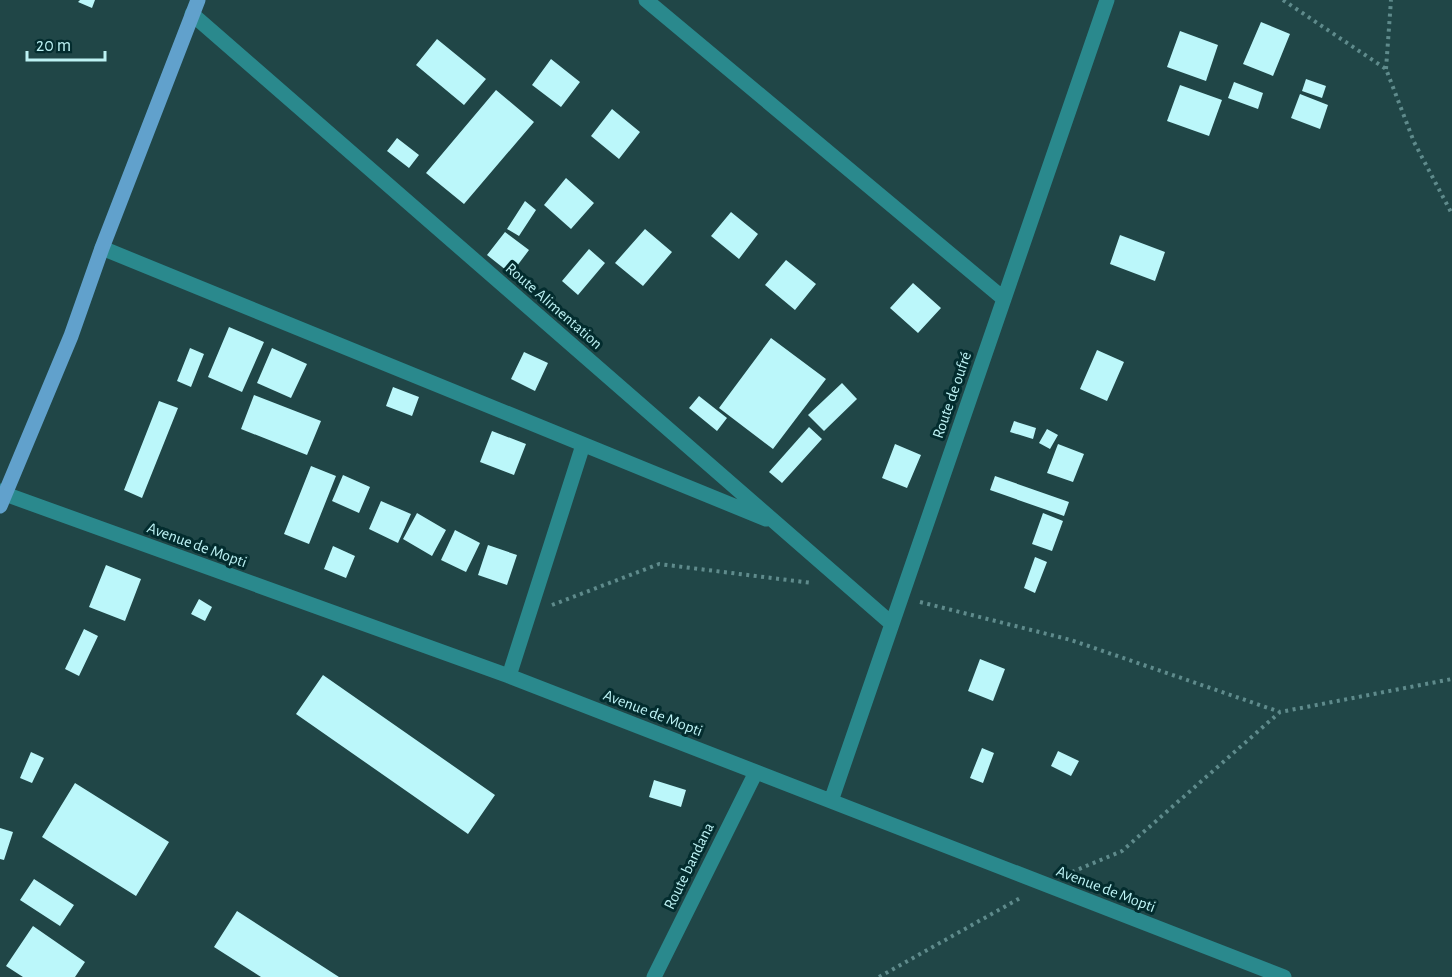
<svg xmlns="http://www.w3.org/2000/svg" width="1452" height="977" font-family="'Alegreya Sans',sans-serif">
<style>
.building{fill:#bbf7fa}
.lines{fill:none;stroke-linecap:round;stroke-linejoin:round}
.path{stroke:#5f8b8c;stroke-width:4;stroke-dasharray:3 4.5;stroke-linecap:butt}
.minor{stroke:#2a898d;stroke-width:15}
.major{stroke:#61a1cc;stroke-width:15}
.labels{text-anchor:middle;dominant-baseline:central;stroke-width:6;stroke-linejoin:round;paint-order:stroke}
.street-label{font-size:16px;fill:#bdf2f4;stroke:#032c2e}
</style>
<rect width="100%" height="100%" fill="#204647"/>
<path class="building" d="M80 0H95L92 8 78 2Z
M1261 22 1290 34 1273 76 1243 64Z
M1180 31 1218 45 1206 81 1167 67Z
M437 39 486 79 464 105 416 65Z
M551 59 580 82 561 107 532 85Z
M1306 79 1326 86 1322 98 1302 91Z
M1234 82 1263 93 1258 109 1228 98Z
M1180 85 1222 100 1209 136 1167 121Z
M496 90 534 122 464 204 426 173Z
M1300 94 1328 105 1320 129 1291 118Z
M612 109 640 132 619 159 591 136Z
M397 138 419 155 409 168 387 151Z
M566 178 594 203 571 229 544 205Z
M525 201 536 210 519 236 507 229Z
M731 212 758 234 739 259 711 236Z
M645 229 672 252 643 286 615 263Z
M505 232 529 250 511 274 487 255Z
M1120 235 1165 252 1155 281 1110 264Z
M589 249 605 263 578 295 562 281Z
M786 260 816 284 795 310 765 285Z
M913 283 941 308 918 333 890 308Z
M229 327 264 342 242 392 208 377Z
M771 338 826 379 773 449 719 408Z
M190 348 204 354 191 387 177 381Z
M272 348 307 364 291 398 257 383Z
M1097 350 1124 362 1107 401 1080 389Z
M524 352 548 363 535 391 511 379Z
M842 383 857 399 824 431 808 415Z
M393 387 419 397 412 416 386 406Z
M254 395 321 421 307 455 241 429Z
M699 396 727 418 717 431 689 408Z
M159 401 178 408 142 498 124 490Z
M1014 421 1036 428 1033 439 1010 432Z
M809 427 822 439 782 483 769 472Z
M1047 429 1058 435 1050 449 1039 443Z
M492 431 526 444 514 475 480 462Z
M895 444 921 455 907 488 882 478Z
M1058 444 1084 454 1073 482 1047 473Z
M311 466 336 476 309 544 284 534Z
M343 475 370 487 359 513 332 501Z
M995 476 1069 502 1064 516 990 490Z
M381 501 411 514 398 543 369 529Z
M417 513 446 530 432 556 403 539Z
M1043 513 1063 521 1052 551 1032 544Z
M455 530 480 543 466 572 441 560Z
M488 545 517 555 507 585 478 575Z
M333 546 355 556 346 578 324 569Z
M1035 557 1047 562 1035 593 1024 588Z
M106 565 141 579 125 621 89 607Z
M199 599 212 607 205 621 191 614Z
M84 629 98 636 79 676 65 669Z
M980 659 1005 669 993 701 968 691Z
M323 675 495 795 468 834 296 714Z
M982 748 994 753 983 783 970 778Z
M1058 751 1079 761 1071 776 1051 766Z
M31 752 44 758 32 783 20 778Z
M654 780 686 790 681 807 649 797Z
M75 783 169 842 136 896 42 837Z
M0 828 13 832 4 860 0 859Z
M34 879 74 905 60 926 20 900Z
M237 911 339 977H261L214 947Z
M33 926 85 962 75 977H23L6 966Z"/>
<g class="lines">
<path class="path" d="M1283 0 1386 69 1414 142 1452 214
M1386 69 1391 0
M920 602 1071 640 1280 712
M552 605 659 564 812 583
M1072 872 1122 851 1280 712 1452 679
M879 977 1022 897"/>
<path class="minor" d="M646 0 1004 299
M192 14 892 624
M102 248 766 519
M0 491 5 494 509 676 1284 977
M509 676 583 445
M831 801 1107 0
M654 977 756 772"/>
<path class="major" d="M0 506 71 336 102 248 198 0"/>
</g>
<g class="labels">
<g class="street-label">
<text transform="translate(554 306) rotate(41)">Route Alimentation</text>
<text transform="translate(952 395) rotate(-71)">Route de oufré</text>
<text transform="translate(197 545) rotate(20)">Avenue de Mopti</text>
<text transform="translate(653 713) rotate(21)">Avenue de Mopti</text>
<text transform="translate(689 866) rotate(-64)">Route bandana</text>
<text transform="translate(1106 889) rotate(21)">Avenue de Mopti</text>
</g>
</g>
<path d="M27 51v9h78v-9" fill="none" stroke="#bdf2f4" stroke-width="3"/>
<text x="36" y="51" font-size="18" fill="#bdf2f4" stroke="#032c2e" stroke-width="4.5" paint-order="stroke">20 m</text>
</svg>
